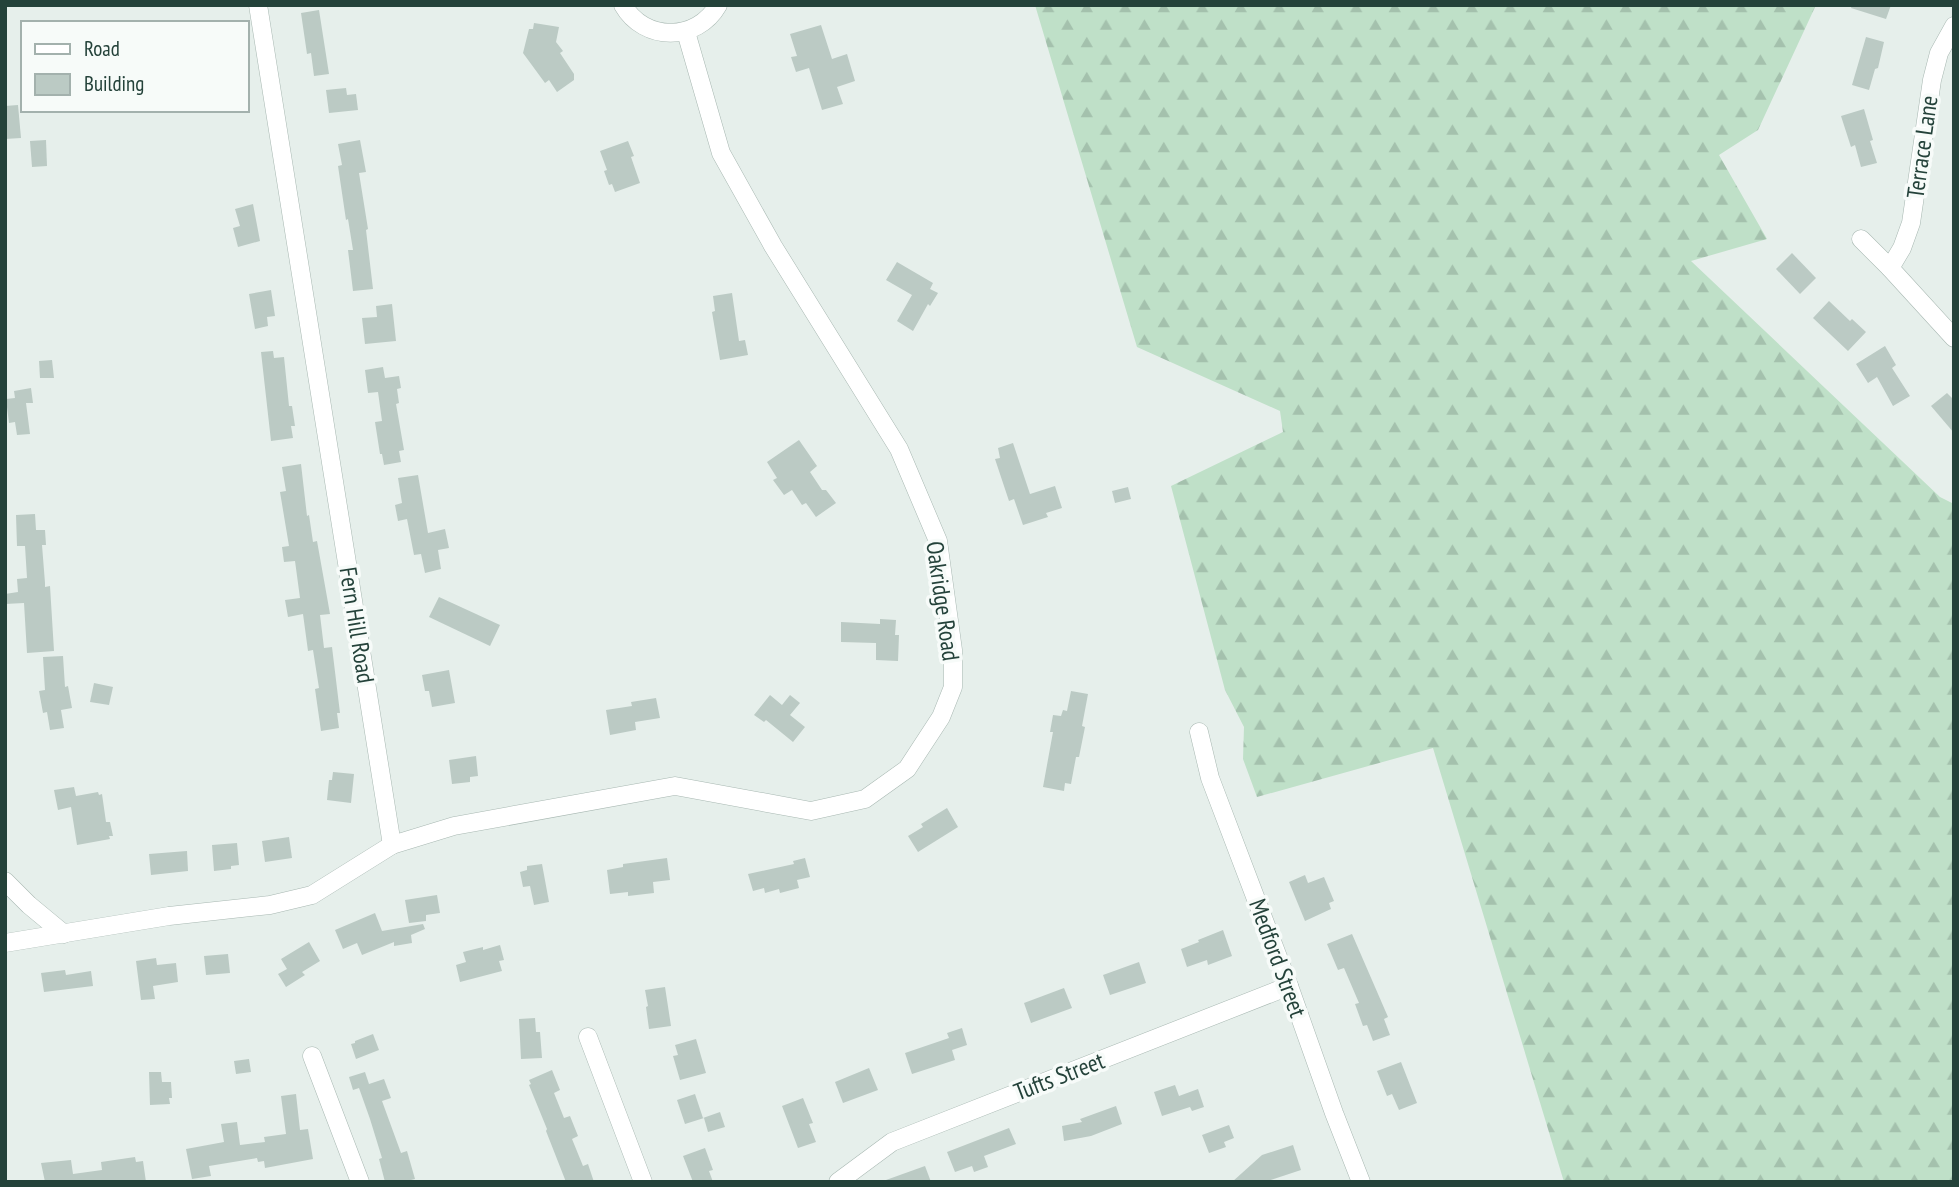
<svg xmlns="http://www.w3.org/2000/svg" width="1959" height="1187" font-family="'PT Sans Narrow',sans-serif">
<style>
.forest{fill:url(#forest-firs)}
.building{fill:#bbcac4}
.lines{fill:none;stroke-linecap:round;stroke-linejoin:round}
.minor-casing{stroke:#a8b8b2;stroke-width:19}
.minor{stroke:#fff;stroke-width:18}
.labels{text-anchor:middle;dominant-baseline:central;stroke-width:7;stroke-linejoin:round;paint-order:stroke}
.street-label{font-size:24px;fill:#24423a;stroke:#f7fbf9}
</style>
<defs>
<pattern id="forest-firs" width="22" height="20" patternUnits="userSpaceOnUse" patternTransform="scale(1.75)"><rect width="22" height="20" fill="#bfe0c8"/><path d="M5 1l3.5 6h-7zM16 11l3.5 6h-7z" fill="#a4c1ad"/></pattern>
</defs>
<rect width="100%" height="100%" fill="#e6efeb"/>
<!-- forest -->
<polygon class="forest" points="1035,5 1816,5 1758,130 1719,155 1767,239 1691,261 1940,497 1954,504 1954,1182 1564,1182 1433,748 1257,797 1243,759 1244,727 1225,690 1171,486 1283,432 1280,411 1137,347"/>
<!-- building -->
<g class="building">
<polygon points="1852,5 1891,5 1886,19 1851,8"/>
<polygon points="319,10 329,74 314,76 311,53 307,54 301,13"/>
<polygon points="534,23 559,27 556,42 563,51 560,53 574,74 574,80 557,92 549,80 545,83 523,53 529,29 533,29"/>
<polygon points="821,25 832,59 847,54 855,81 837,87 843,104 822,110 809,68 796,72 791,57 797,56 790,34"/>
<polygon points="1866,37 1884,42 1878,68 1875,69 1869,90 1852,85"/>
<polygon points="346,88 347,95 356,94 358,110 329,113 326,90"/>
<polygon points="18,105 21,138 5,139 5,106"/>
<polygon points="1864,109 1873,140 1870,141 1877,163 1861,167 1855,145 1851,147 1841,116"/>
<polygon points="46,140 47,166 32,167 30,141"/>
<polygon points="360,140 366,172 359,173 368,229 366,230 373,289 353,291 348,250 353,250 348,219 346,220 338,166 342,165 338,144"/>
<polygon points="628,141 634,156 631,157 640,183 615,192 612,184 609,185 604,171 607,170 600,151"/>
<polygon points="253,204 260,241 238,247 233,228 240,226 235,209"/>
<polygon points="1792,253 1816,278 1800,294 1776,269"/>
<polygon points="897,262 933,283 930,289 938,293 930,306 928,304 913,331 897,321 912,295 886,280"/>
<polygon points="271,290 275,316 267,317 268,326 255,329 249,294"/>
<polygon points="732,293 739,341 745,340 748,355 720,360 712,312 715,311 713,296"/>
<polygon points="1829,301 1850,321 1852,319 1866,332 1848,351 1813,318"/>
<polygon points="392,304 396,341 365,344 362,318 377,317 376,306"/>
<polygon points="1885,346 1896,365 1892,368 1910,396 1893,406 1877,377 1868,383 1856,364"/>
<polygon points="273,351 274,358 284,357 289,406 292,406 295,426 291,426 293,438 271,441 261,352"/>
<polygon points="52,360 54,378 40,378 39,361"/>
<polygon points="383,367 385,378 399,376 401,388 397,389 399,403 396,404 404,450 399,451 401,462 384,465 382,454 380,454 375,422 382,421 378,392 368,393 365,370"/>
<polygon points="31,388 33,403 26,403 30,434 17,435 15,422 9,423 6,399 15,398 14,391"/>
<polygon points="1947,393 1954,400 1954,433 1931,406"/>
<polygon points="799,440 817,466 810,472 822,490 826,490 836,503 816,517 806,503 802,505 792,490 784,495 773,480 777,478 767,462"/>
<polygon points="1013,443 1030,494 1055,486 1062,508 1046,513 1048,517 1023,525 1014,499 1009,501 995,459 1000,458 998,448"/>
<polygon points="301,464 307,516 309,515 313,542 317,541 327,597 330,614 320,615 324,648 332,647 340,713 337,713 339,728 321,731 315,689 319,688 313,650 308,651 303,614 288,617 285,600 300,598 295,561 284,562 282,547 289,546 280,492 286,491 282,467"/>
<polygon points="418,475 428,533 445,529 449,548 438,550 441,569 425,573 421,554 414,555 407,519 398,521 395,505 402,503 398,478"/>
<polygon points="1128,487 1131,499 1115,503 1112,491"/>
<polygon points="35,514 36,530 45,530 46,545 42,545 45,583 45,587 50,586 54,651 27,653 24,603 5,604 5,594 18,592 17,579 27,578 25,546 17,546 16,515"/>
<polygon points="439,597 500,625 490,646 429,617"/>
<polygon points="880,619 896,620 895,635 899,635 898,661 876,660 876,643 841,642 841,622 880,624"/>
<polygon points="63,656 65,687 68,686 72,708 61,710 64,728 50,730 47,712 43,713 39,691 45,690 43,657"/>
<polygon points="449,670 455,703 432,707 429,691 425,691 422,675"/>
<polygon points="94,683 113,687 109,705 90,702"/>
<polygon points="1071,691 1088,694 1082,726 1085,727 1079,757 1076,757 1071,784 1065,783 1064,791 1043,787 1053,732 1050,732 1053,715 1061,716 1063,710 1067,711"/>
<polygon points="770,695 782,705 790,695 800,703 790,715 805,727 793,742 766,720 764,722 754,715"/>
<polygon points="656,698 660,718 635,722 636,730 610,735 606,710 632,706 631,702"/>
<polygon points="476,756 478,776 470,777 470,782 452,784 449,760"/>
<polygon points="333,772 354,774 351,803 327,800 329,780 332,780"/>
<polygon points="74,787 76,796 98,792 99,795 102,794 106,822 110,822 113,836 109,836 110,839 77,845 71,807 58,810 54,790"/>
<polygon points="947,808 958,827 918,852 908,836 923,827 921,824"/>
<polygon points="289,837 292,858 265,862 262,841"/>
<polygon points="237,843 239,865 231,866 231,869 214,871 212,845"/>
<polygon points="187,851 188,871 151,875 149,854"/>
<polygon points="667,858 670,880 653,882 654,893 628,896 628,892 610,894 607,870 623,867 623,864"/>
<polygon points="805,858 810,877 797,880 799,888 780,893 779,889 765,893 764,888 753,891 748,874 794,864 793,861"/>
<polygon points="542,864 549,902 534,905 530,886 523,887 520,872 527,870 527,866"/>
<polygon points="1305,875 1308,883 1324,877 1334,901 1329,903 1331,909 1305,921 1289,882"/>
<polygon points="437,895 440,913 426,915 426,921 409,923 405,900"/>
<polygon points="375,913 382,931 423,924 425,929 411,935 412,943 394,946 394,942 362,955 357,943 343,949 335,930"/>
<polygon points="1223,930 1232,956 1208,965 1207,960 1187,967 1181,949 1199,942 1198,940"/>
<polygon points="1352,934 1388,1017 1384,1019 1390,1035 1373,1041 1367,1025 1363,1026 1355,1004 1359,1003 1344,968 1338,970 1327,944"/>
<polygon points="309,942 320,961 302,972 305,975 286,987 278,974 287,969 281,959"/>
<polygon points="500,945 504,960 499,961 502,971 460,982 456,965 466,962 463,952 483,947 483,950"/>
<polygon points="228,954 230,973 206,975 204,956"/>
<polygon points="156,958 157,965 176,963 178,982 153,986 155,999 141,1000 136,961"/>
<polygon points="1139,962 1146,983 1110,995 1103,975"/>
<polygon points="65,970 66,975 91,971 93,986 44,992 41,973"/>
<polygon points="665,987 671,1026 649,1029 646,1007 648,1006 645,990"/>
<polygon points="1064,988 1072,1008 1031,1023 1024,1003"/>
<polygon points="535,1018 536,1032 540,1032 542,1058 521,1059 519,1019"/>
<polygon points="962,1028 967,1045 952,1050 955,1060 912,1074 905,1053 949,1038 947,1033"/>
<polygon points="373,1034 379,1050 356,1059 351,1044 355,1043 355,1041"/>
<polygon points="696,1039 706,1073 680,1080 673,1056 678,1055 675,1045"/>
<polygon points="249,1059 251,1072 236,1074 234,1061"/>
<polygon points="1401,1062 1417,1103 1399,1110 1392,1094 1387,1096 1377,1071"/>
<polygon points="869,1068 878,1090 843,1103 835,1082"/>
<polygon points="552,1070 560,1090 554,1093 564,1118 570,1116 578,1136 572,1139 583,1166 588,1164 594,1182 566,1182 546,1131 547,1129 529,1085 531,1084 529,1080"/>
<polygon points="149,1072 161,1072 162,1082 171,1082 172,1098 169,1098 170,1104 150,1105"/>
<polygon points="365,1072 369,1084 384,1079 391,1098 382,1101 401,1153 407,1151 415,1179 403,1182 385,1182 379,1159 382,1158 370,1119 359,1088 353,1090 349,1077"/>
<polygon points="1175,1085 1179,1096 1198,1089 1204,1107 1192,1111 1190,1107 1162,1116 1154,1092"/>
<polygon points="296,1094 300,1130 308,1129 313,1159 265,1168 264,1161 258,1162 257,1158 209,1166 211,1176 192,1179 186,1149 224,1142 221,1124 237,1122 240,1145 265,1142 264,1137 286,1134 281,1096"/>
<polygon points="695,1094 703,1118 720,1112 725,1127 708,1132 704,1118 685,1124 677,1100"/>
<polygon points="803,1098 813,1123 809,1124 816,1142 798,1148 782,1106"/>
<polygon points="1116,1106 1122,1124 1091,1136 1064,1141 1062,1126 1082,1122 1080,1119"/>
<polygon points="1229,1125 1234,1138 1224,1142 1226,1147 1209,1153 1202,1135"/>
<polygon points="1009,1128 1016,1144 984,1156 988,1167 974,1172 972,1166 955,1172 947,1152"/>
<polygon points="1293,1145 1301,1170 1265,1182 1232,1182 1262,1155"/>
<polygon points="705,1148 713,1170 709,1171 713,1182 693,1182 683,1156"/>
<polygon points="135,1157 136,1162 143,1161 146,1182 45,1182 41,1163 71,1160 73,1174 102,1170 101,1162"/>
<polygon points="925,1166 931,1182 887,1182 886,1180"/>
</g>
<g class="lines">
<!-- minor casing -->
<g class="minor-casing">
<g id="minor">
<polyline points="258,5 392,845"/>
<path d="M623 5C644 42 697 42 718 5"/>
<polyline points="1861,239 1890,268 1954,338"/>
<polyline points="1890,268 1902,248 1911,223 1932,80 1939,53 1954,26"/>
<polyline points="1199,732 1210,778 1289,986 1334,1113 1361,1182"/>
<polyline points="5,881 29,905 64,934"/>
<polyline points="5,943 169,916 270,905 312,895 392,845 454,826 675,786 811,811 865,799 907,769 941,717 953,687 953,650 938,541 899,449 773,246 721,153 686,32"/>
<polyline points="588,1037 643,1182"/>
<polyline points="312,1056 360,1182"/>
<polyline points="838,1182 892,1142 1289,986"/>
</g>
</g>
<!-- minor -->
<use href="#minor" class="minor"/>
</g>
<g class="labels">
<!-- street labels -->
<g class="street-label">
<text transform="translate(1922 147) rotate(-82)">Terrace Lane</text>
<text transform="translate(943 601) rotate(82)">Oakridge Road</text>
<text transform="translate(357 625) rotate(81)">Fern Hill Road</text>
<text transform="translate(1278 958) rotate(70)">Medford Street</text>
<text transform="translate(1059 1076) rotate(-21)">Tufts Street</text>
</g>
</g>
<!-- border -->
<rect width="1959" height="1187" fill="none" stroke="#24423a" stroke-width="14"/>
<!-- legend -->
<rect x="21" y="21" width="228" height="91" fill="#f7fbf9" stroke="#a3b1ad" stroke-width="2"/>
<rect x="35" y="44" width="35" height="10" fill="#ffffff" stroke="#a3b1ad" stroke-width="2"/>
<text x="84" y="56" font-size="21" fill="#24423a">Road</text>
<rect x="35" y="74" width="35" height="21" fill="#bbcac4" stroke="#a3b1ad" stroke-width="2"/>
<text x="84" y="91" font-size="21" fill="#24423a">Building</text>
</svg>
